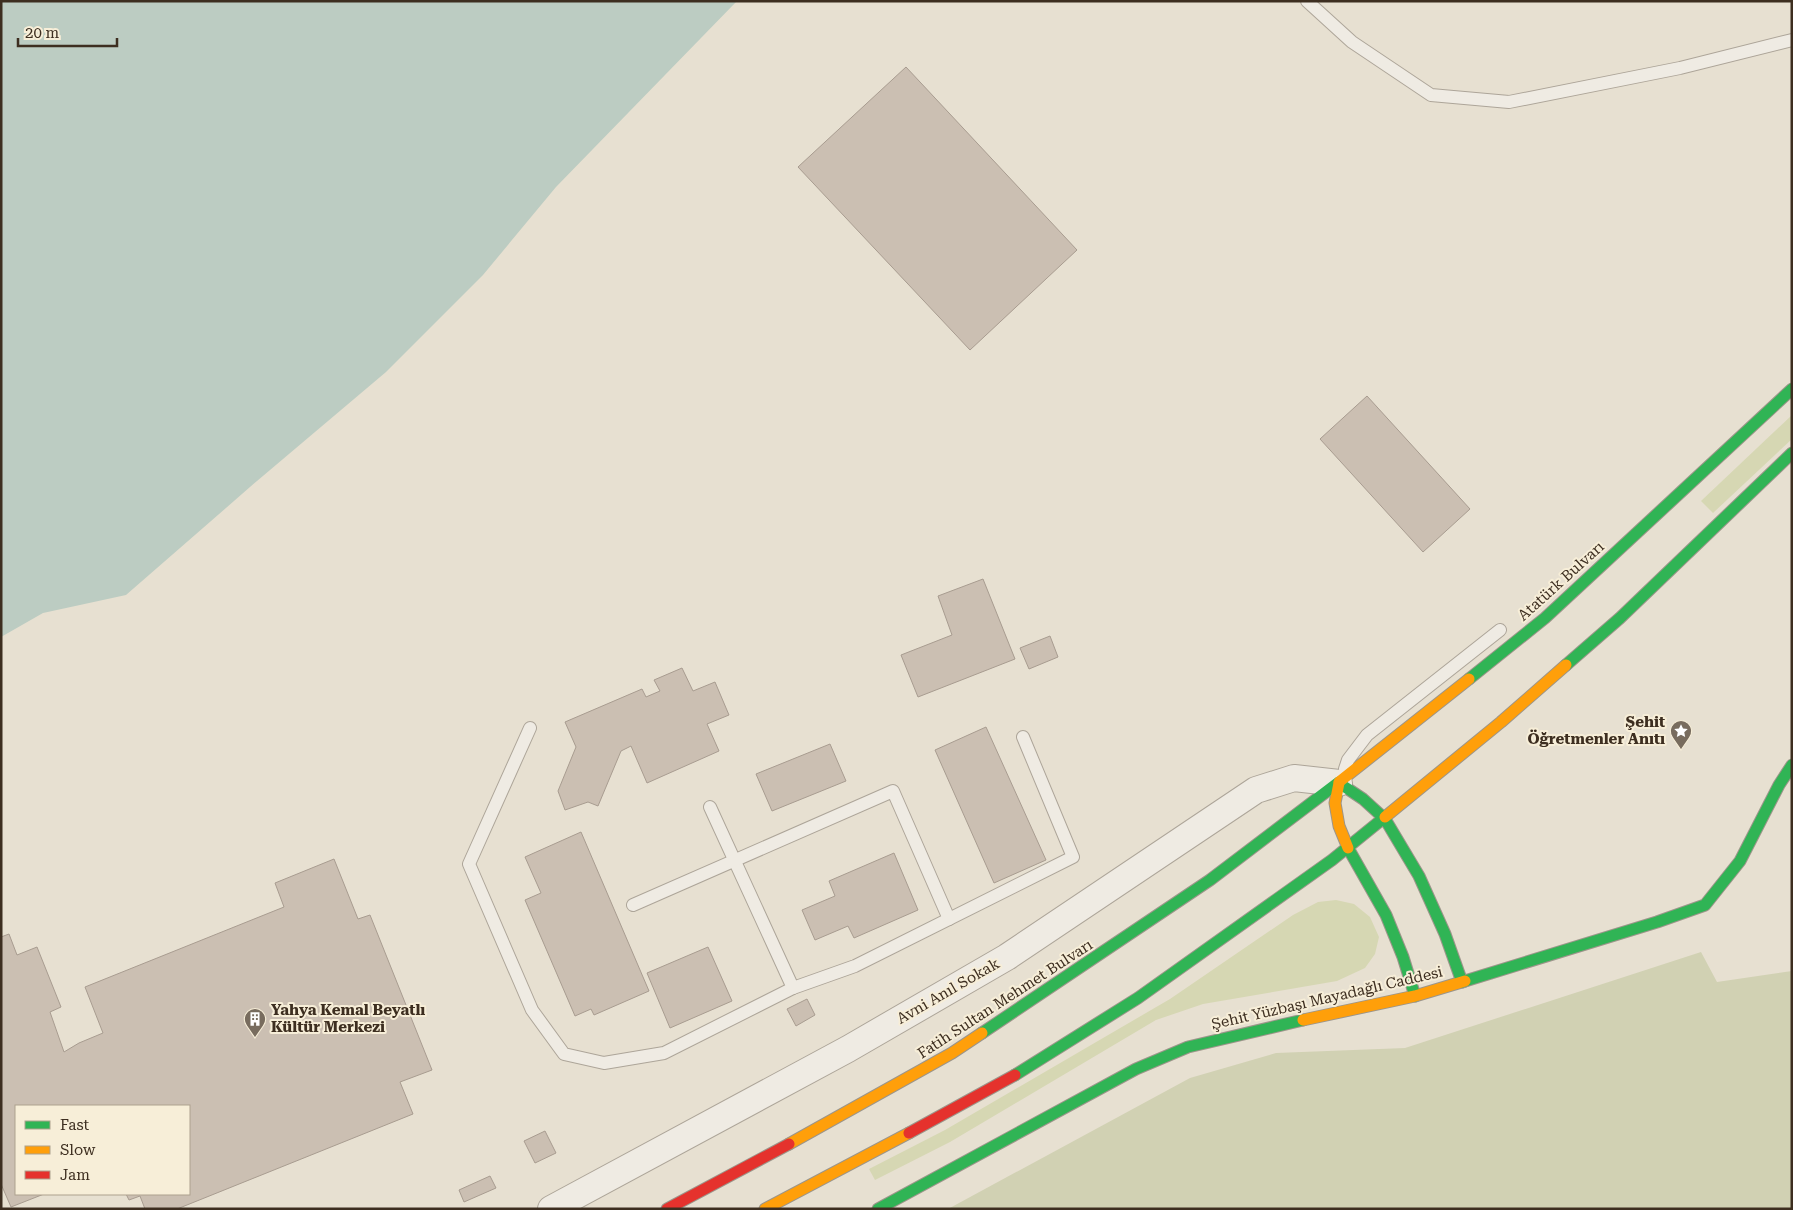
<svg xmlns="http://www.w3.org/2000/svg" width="1793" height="1210" font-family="'Roboto Serif',serif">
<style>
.green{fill:#d6d7b3}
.cemetery{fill:#d1d1b3}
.water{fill:#bcccc2}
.building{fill:#cbbfb2;stroke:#a89c90}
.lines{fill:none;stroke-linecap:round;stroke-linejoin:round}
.lane-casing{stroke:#ada599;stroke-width:14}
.street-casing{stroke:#ada599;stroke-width:28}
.fast-casing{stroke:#9c958a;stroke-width:13}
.slow-casing{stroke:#9c958a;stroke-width:13}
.jam-casing{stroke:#9c958a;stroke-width:13}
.lane{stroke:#efebe3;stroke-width:12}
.street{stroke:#efebe3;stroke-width:26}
.fast{stroke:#30b455;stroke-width:11}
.slow{stroke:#ff9f0a;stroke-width:11}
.jam{stroke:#e5322d;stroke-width:11}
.labels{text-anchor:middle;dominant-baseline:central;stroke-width:4;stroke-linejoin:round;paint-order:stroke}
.street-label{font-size:15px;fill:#3d2e20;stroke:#f7eed8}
.poi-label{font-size:15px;font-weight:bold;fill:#3d2e20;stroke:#f7eed8;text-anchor:end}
</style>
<rect width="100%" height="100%" fill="#e7e0d1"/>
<!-- green -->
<g class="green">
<polygon points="1792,415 1792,439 1713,513 1701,501"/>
<polygon points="1336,900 1354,904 1370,917 1379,937 1375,954 1365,968 1337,981 1203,1004 1156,1020 950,1142 875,1180 869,1169 945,1130 1170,999 1293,915 1318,902"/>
</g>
<!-- cemetery -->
<polygon class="cemetery" points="1701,952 1717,982 1792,971 1792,1209 948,1209 1190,1078 1276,1053 1405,1048"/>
<!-- water -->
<polygon class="water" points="1,1 737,1 556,187 483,275 386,372 257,481 126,595 43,613 1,637"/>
<!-- building -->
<g class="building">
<polygon points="906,67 1077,250 970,350 798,167"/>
<polygon points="1367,396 1470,509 1423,552 1320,439"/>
<polygon points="983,579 1015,659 918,697 901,655 952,635 938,596"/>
<polygon points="1050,636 1058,657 1029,669 1020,648"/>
<polygon points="682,668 693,691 715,682 729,715 707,724 719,751 647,783 631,746 621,751 598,806 588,802 565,810 558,791 576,747 565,722 642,689 646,697 660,691 654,680"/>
<polygon points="986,727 1046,860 994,883 935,750"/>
<polygon points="830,744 846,781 772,811 756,774"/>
<polygon points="581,832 649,991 594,1015 591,1009 575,1016 525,900 541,893 525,857"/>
<polygon points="894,853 918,910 854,938 848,926 815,940 802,910 835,896 829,881"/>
<polygon points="334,859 358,919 370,915 432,1070 400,1082 413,1114 177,1209 145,1209 140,1196 129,1200 126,1194 189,1194 189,1106 16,1106 16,1194 44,1194 11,1207 1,1184 1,937 9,934 17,955 37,947 61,1007 50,1012 64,1052 79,1043 103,1033 85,987 284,907 275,883"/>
<polygon points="708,947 732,1001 670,1028 647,973"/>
<polygon points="807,999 815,1015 796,1026 787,1009"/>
<polygon points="545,1131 556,1153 535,1163 524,1141"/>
<polygon points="490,1176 496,1188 464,1202 459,1190"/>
</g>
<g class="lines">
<!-- lane casing -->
<g class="lane-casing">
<g id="lane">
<polyline points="1307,1 1352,42 1431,95 1509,102 1680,68 1792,40"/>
<polyline points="530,728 469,864 532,1010 564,1054 604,1063 664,1053 793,988 855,966 1073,857 1023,737"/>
<polyline points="1345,769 1348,760 1367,735 1500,630"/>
<polyline points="710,807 793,988"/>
<polyline points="633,905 893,791 949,919"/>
</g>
</g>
<!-- street casing -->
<g class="street-casing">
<polyline id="street" points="551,1209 848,1049 1007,957 1256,790 1294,778 1339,783"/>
</g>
<!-- fast casing -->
<g class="fast-casing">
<g id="fast">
<polyline points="1566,665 1620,618 1792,453"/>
<polyline points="1469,679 1545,618 1792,389"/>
<polyline points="1339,783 1363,799 1385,819"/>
<polyline points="1385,819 1419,876 1445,934 1462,982"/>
<polyline points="1348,848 1386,915 1403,957 1415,996"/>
<polyline points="1465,981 1657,922 1705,905 1740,861 1779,785 1792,765"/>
<polyline points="982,1033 1210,880 1339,782"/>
<polyline points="1015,1075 1138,998 1332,860 1385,817"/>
<polyline points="878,1209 1136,1069 1188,1047 1303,1020"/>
</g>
</g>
<!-- slow casing -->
<g class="slow-casing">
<g id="slow">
<polyline points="1339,782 1469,679"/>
<polyline points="1339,783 1335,803 1339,826 1348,848"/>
<polyline points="1385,817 1501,722 1566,665"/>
<polyline points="1303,1020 1415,996 1465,981"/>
<polyline points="789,1144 952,1053 982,1033"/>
<polyline points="765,1209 909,1133"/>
</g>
</g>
<!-- jam casing -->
<g class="jam-casing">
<g id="jam">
<polyline points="909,1133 1015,1075"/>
<polyline points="667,1209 789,1144"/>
</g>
</g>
<!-- lane -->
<use href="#lane" class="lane"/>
<!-- street -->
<use href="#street" class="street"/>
<!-- fast -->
<use href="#fast" class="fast"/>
<!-- slow -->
<use href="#slow" class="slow"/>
<!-- jam -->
<use href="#jam" class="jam"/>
</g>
<!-- icons -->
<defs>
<g id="sight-pin" transform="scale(1.125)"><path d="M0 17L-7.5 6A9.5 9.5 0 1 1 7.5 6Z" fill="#786c5e" stroke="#f7eed8"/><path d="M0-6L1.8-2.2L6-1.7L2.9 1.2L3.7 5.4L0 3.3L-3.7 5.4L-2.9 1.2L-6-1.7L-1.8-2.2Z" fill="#fff"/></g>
<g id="building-pin" transform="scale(1.125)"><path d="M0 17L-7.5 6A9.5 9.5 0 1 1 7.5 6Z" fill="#786c5e" stroke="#f7eed8"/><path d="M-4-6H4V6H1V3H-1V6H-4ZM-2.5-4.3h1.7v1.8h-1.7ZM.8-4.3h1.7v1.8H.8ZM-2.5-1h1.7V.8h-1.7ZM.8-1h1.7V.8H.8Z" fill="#fff"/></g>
</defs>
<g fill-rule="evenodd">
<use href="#sight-pin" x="1681" y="731"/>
<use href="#building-pin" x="255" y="1019"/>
</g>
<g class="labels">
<!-- street labels -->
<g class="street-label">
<text transform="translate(1561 581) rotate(-42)">Atatürk Bulvarı</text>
<text transform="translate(948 991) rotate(-30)">Avni Anıl Sokak</text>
<text transform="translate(1327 998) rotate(-13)">Şehit Yüzbaşı Mayadağlı Caddesi</text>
<text transform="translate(1005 999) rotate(-33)">Fatih Sultan Mehmet Bulvarı</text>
</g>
<!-- poi labels -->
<g class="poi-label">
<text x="1665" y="722">Şehit<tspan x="1665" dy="17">Öğretmenler Anıtı</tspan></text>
<text x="271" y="1010" text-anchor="start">Yahya Kemal Beyatlı<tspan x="271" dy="17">Kültür Merkezi</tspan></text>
</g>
</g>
<!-- border -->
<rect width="1793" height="1210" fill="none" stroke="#3d2e20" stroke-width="5"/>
<!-- legend -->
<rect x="15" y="1105" width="175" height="90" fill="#f7eed8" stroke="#ada18e"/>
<rect x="25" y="1121" width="25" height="8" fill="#30b455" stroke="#ada18e"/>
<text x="60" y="1130" font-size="15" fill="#3d2e20">Fast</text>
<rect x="25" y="1146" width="25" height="8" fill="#ff9f0a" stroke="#ada18e"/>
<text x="60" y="1155" font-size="15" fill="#3d2e20">Slow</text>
<rect x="25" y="1171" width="25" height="8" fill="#e5322d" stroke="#ada18e"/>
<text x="60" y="1180" font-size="15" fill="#3d2e20">Jam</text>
<!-- scale -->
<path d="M18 38v8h99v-8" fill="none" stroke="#3d2e20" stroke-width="2.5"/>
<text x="25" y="38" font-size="15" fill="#3d2e20" stroke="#f7eed8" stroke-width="4" paint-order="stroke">20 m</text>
</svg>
